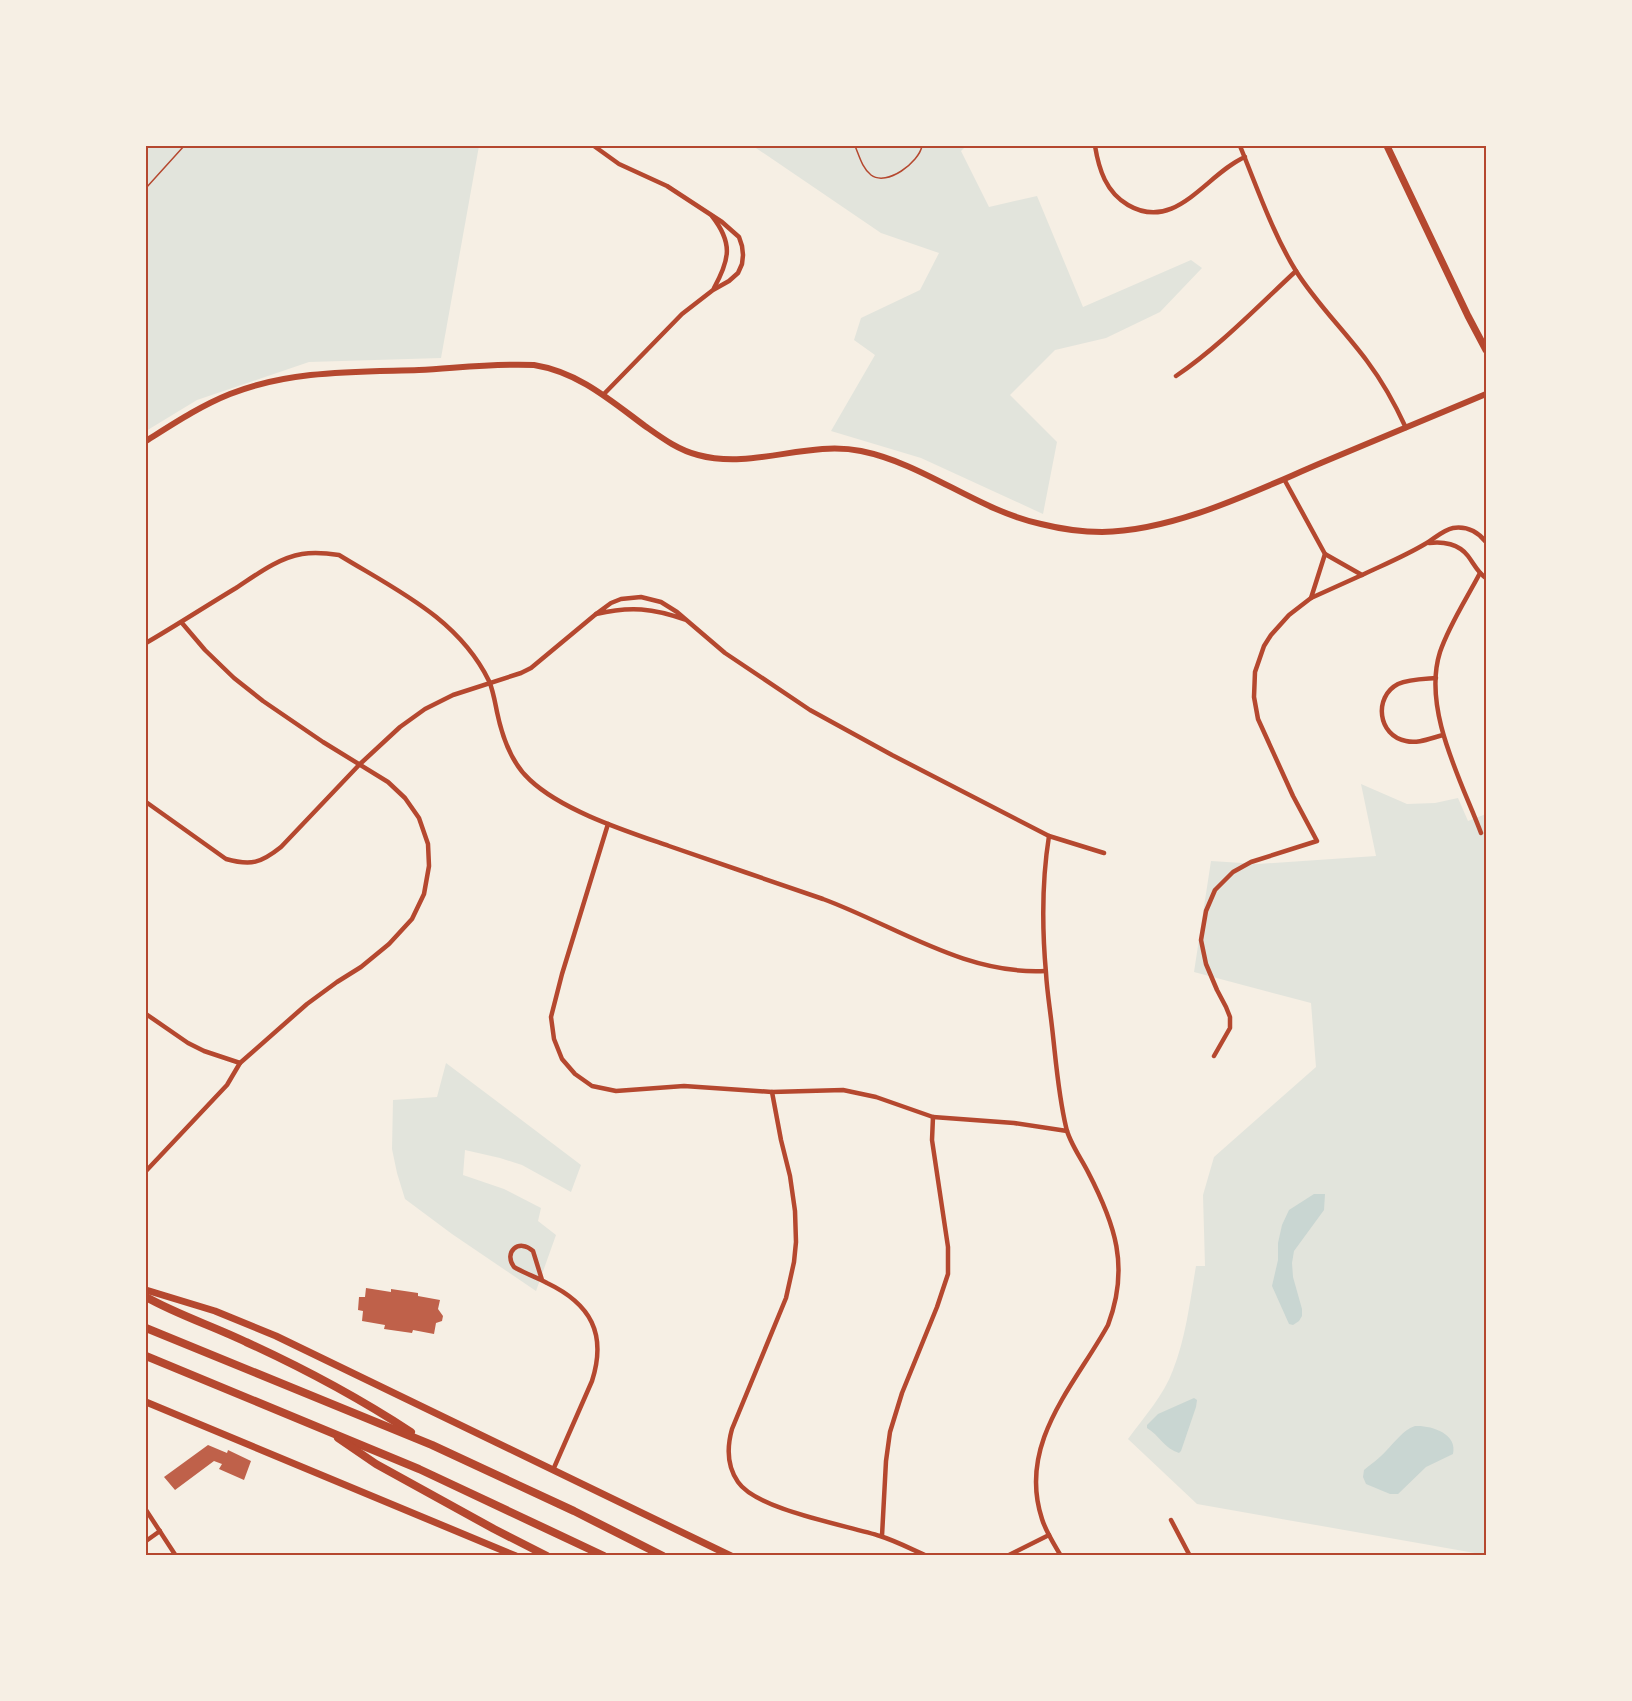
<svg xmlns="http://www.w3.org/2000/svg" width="1632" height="1701" font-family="Arial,sans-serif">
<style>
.green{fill:#e2e4dc}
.water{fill:#c9d6d2}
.building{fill:#bf614a}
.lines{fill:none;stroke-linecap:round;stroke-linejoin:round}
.path{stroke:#b5482f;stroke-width:1.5}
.minor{stroke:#b5482f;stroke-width:4.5}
.tertiary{stroke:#b5482f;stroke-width:6}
.secondary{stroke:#b5482f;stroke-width:7}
.motorway{stroke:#b5482f;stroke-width:8}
.neatline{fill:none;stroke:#b5482f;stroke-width:2}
</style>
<rect width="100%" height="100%" fill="#f6efe4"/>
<!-- green -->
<g class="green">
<polygon points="146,146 479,146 441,358 309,362 197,400 146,431"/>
<polygon points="753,146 966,146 961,151 989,207 1037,196 1083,307 1191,260 1202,268 1160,312 1106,338 1055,350 1010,395 1057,442 1043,514 921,458 831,431 875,355 854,340 861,318 920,290 939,253 881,233"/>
<path d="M1361 784 1407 804 1435 803 1458 798 1468 821 1486 814V1555L1197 1504 1128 1439C1144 1417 1164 1395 1173 1370 1186 1337 1190 1301 1196 1266H1205L1203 1195 1214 1157 1316 1067 1311 1003 1194 972 1211 861 1258 864 1376 856Z"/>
<polygon points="446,1063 581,1165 571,1192 522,1165 500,1158 465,1150 463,1175 504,1189 541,1208 538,1221 556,1235 536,1291 452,1234 405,1199 397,1173 392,1149 393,1100 437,1097"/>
</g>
<!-- water -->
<g class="water">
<polygon points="1314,1194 1325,1194 1324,1210 1294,1251 1292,1263 1293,1277 1302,1309 1302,1316 1299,1321 1293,1325 1289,1324 1272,1286 1278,1260 1278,1243 1282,1225 1289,1210"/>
<path d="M1194 1398 1197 1400 1196 1407 1181 1451 1179 1453C1165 1449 1159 1435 1147 1428V1425L1158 1414Z"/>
<path d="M1415 1426C1430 1425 1458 1433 1453 1454L1426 1467 1398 1494H1390L1366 1484 1363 1477 1364 1470C1371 1464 1380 1458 1386 1451 1395 1442 1403 1430 1415 1426Z"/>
</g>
<!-- building -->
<g class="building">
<polygon points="366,1288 391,1292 391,1289 418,1293 418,1296 440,1300 438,1309 443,1316 442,1321 436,1323 434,1334 413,1330 412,1333 384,1329 385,1325 362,1321 363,1311 358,1310 359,1297 365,1297"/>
<polygon points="208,1445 227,1453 228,1450 251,1461 244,1480 219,1469 222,1464 214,1461 175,1490 164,1477"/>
</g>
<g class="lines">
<!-- path -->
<g class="path">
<path d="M855 146C859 155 862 168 871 175 887 187 919 162 922 146"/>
<polyline points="146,188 184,146"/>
</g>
<!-- minor -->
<g class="minor">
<polyline points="594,146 619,164 667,186 722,222 739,237 742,246 743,255 742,264 738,273 729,281 713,290 682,314 603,395"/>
<path d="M1095 146C1099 170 1106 192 1128 205 1176 233 1206 174 1245 157"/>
<path d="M1240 146C1257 187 1272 232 1296 271 1316 303 1344 330 1367 361 1382 381 1395 404 1406 428"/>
<path d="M712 216C733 243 730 259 714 288"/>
<path d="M1176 376C1220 346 1257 307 1296 271"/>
<path d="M1284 479 1325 554 1362 575C1383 565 1405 556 1425 544 1434 539 1443 530 1453 528 1467 526 1478 532 1486 542"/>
<path d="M1429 543C1443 541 1459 544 1468 556 1474 564 1478 573 1486 578"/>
<path d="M1480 573C1467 598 1449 625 1440 652 1422 709 1461 780 1481 833"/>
<polyline points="1311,598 1325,554"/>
<path d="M686 620C653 608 630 606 596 614L611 603 621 599 641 597 661 602 677 612 725 653 810 710 892 755 1049 836 1104 853"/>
<path d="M146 643C177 625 206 606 236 588 256 575 278 558 302 554 314 552 326 553 339 555 396 590 458 618 489 681 493 690 495 702 497 712 502 736 511 763 530 780 563 811 626 831 669 846 720 864 772 881 823 899 896 926 965 975 1045 971"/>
<path d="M1436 678C1424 679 1409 679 1398 684 1373 697 1378 736 1406 741 1418 744 1431 738 1443 735"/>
<path d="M146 802 226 859C251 866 261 863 281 847L359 765 400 727 425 709 453 695 521 673 531 668 596 614"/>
<polyline points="608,824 562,974 551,1017 554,1039 562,1059 575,1074 592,1086 616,1091 684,1086 772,1092 843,1090 876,1097 933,1117 1014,1123 1067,1131"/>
<path d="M1049 836C1042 880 1042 928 1046 973 1047 991 1050 1009 1052 1027 1056 1061 1058 1093 1066 1127 1069 1142 1081 1158 1088 1172 1115 1224 1130 1267 1108 1325 1075 1385 1017 1443 1042 1519 1046 1532 1054 1544 1061 1556"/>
<polyline points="146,1014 188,1043 204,1051 240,1063"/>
<polyline points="1214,1056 1230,1028 1230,1017 1226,1007 1217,990 1206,964 1201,940 1206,911 1215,890 1233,872 1251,862 1317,841 1293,796 1258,719 1254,697 1255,672 1264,646 1271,635 1289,615 1311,598 1362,575"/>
<path d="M772 1092 781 1140 790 1176 795 1211 796 1242 794 1262 786 1298 732 1429C727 1447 726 1465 738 1482 757 1510 846 1525 880 1536 896 1541 911 1549 927 1556"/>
<polyline points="146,1171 227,1085 240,1063 307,1004 337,982 361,967 389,944 412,919 424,894 429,866 428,844 419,818 405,798 388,782 323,742 263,701 234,678 205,650 182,623"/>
<path d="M542 1280 533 1251C519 1238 503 1252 514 1267 524 1273 536 1277 547 1283 591 1304 607 1334 592 1381L553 1470"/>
<polyline points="146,1510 176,1556"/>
<polyline points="1171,1520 1190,1556"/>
<polyline points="882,1536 886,1461 890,1432 902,1393 937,1307 948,1274 948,1247 932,1140 933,1117"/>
<polyline points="146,1541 160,1531"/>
<polyline points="1007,1556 1049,1535"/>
<polyline points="1228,1556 1254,1556"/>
</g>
<!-- tertiary -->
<path class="tertiary" d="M146 441C173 424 200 406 230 394 290 370 356 372 419 370 457 368 496 363 534 365 578 372 610 400 645 426 662 438 678 450 698 455 753 470 807 440 861 451 925 464 977 510 1041 524 1061 529 1082 532 1102 532 1175 531 1255 491 1321 463 1376 440 1431 417 1486 394"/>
<!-- secondary -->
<g class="secondary">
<polyline points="1387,146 1468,316 1486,350"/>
<polyline points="146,1290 215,1311 276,1336 731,1556"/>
<polyline points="146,1402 516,1556"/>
</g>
<!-- motorway -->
<g class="motorway">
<path d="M146 1297C178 1315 213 1326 246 1342 303 1368 359 1398 411 1432"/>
<polyline points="146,1328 432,1445 574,1511 663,1556"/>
<polyline points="146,1356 419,1469 604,1556"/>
<polyline points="338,1438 376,1464 494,1529 547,1556"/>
</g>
</g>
<!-- border -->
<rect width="1632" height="1701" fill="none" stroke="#f6efe4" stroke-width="294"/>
<rect x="147" y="147" width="1338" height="1407" class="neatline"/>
</svg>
